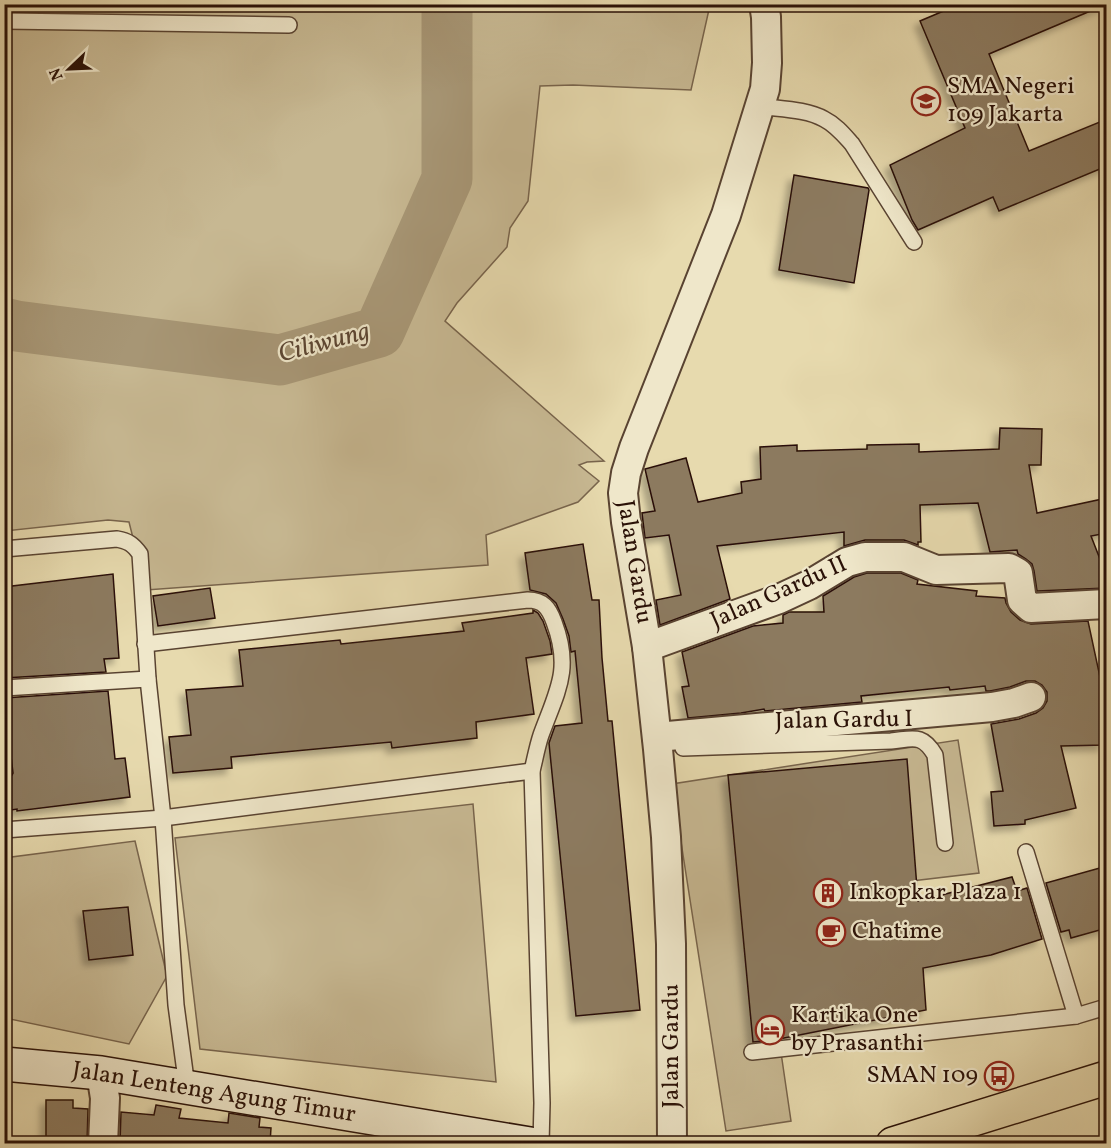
<svg xmlns="http://www.w3.org/2000/svg" width="1111" height="1148" font-family="Vollkorn,serif">
<style>
.green{fill:#c7b892;stroke:#78644c;stroke-width:1.5}
.lines{fill:none;stroke-linecap:round;stroke-linejoin:round}
.river{stroke:#a79675;stroke-width:51}
.building{fill:#8c7a5e;stroke:#2a1107;stroke-width:1.5;filter:url(#shadow)}
.service-casing{stroke:#594331;stroke-width:18}
.minor-casing{stroke:#594331;stroke-width:32}
.secondary-casing{stroke:#2a1107;stroke-width:36}
.primary-casing{stroke:#2a1107;stroke-width:36}
.service{stroke:#efe7ca;stroke-width:15}
.minor{stroke:#efe7ca;stroke-width:28}
.secondary{stroke:#efe7ca;stroke-width:33}
.primary{stroke:#e7daae;stroke-width:33}
.labels{text-anchor:middle;dominant-baseline:central;stroke-width:4.5;stroke-linejoin:round;paint-order:stroke}
.poi-label{font-size:24px;fill:#2a1107;stroke:#efe7ca;text-anchor:start}
.street-label{font-size:24px;fill:#2a1107;stroke:#efe7ca}
.water-label{font-size:26px;font-style:italic;fill:#5c4633;stroke:#efe7ca}
</style>
<defs>
<filter id="shadow"><feDropShadow dx="-5.5" dy="5.5" stdDeviation="3" flood-color="#0004"/></filter>
</defs>
<rect width="100%" height="100%" fill="#e7daae"/>
<filter id="stains"><feTurbulence type="fractalNoise" baseFrequency=".00333" numOctaves="4"/><feColorMatrix values="0 0 0 0 .2 0 0 0 0 .09 0 0 0 0 .02 0 0 0 .5 -.17"/></filter>
<radialGradient id="worn" r=".72"><stop offset=".6" stop-color="#630" stop-opacity="0"/><stop offset="1" stop-color="#630" stop-opacity=".3"/></radialGradient>
<!-- green -->
<g class="green">
<polygon points="5,5 710,5 691,90 573,85 540,86 528,201 510,228 507,247 457,303 445,321 604,461 587,462 579,465 599,481 578,502 486,535 488,565 146,590 129,522 108,520 5,531"/>
<polygon points="958,740 979,873 903,882 778,1032 791,1121 726,1131 672,784"/>
<polygon points="473,804 496,1082 200,1049 175,838"/>
<polygon points="135,841 167,976 129,1044 5,1018 4,858"/>
</g>
<g class="lines">
<!-- river -->
<polyline class="river" points="4,323 16,326 280,360 379,332 447,179 447,4"/>
</g>
<!-- building -->
<g class="building">
<polygon points="960,4 1107,4 989,54 1029,151 1107,119 1107,166 999,211 993,197 918,230 912,220 890,165 965,128 920,21"/>
<polygon points="794,175 868,188 869,190 854,283 779,270"/>
<polygon points="1000,428 1042,429 1041,465 1029,465 1037,513 1107,498 1107,533 1091,536 1107,577 1107,588 1037,591 1034,571 1032,564 1026,559 1018,554 1017,550 990,552 978,503 920,505 921,542 918,542 918,545 904,540 865,540 844,546 844,532 717,546 730,599 660,625 656,600 681,595 669,535 645,538 642,513 655,511 645,469 686,458 698,502 742,493 741,482 761,479 760,447 797,445 797,451 867,449 867,445 919,444 919,452 999,449"/>
<polygon points="583,544 592,600 599,600 602,658 608,721 612,721 640,1010 576,1016 549,743 555,726 582,723 575,651 571,652 569,636 563,619 556,603 546,594 530,590 525,553"/>
<polygon points="867,573 901,573 918,580 917,584 977,591 976,596 1005,598 1006,603 1011,612 1020,620 1031,624 1088,621 1103,691 1104,745 1061,746 1076,808 1025,820 1025,824 994,826 991,792 1003,791 991,724 1019,719 1036,713 1043,708 1047,701 1047,692 1042,685 1035,681 1026,681 1010,687 990,691 986,691 985,686 950,690 949,687 861,696 862,702 765,711 764,709 741,713 688,718 682,687 689,686 682,652 753,626 783,623 783,615 789,612 824,612 823,596 854,577"/>
<polygon points="113,574 119,658 104,659 106,672 4,678 4,587"/>
<polygon points="210,588 215,618 158,626 153,596"/>
<polygon points="533,610 538,613 543,621 550,641 552,654 526,658 534,714 476,722 477,738 392,748 391,742 231,757 232,768 173,773 169,737 191,735 186,690 243,686 239,650 340,640 341,644 464,631 462,623 533,613"/>
<polygon points="108,691 115,759 125,758 130,797 17,811 17,809 4,811 4,776 12,775 13,773 4,698"/>
<polygon points="907,759 918,901 1012,877 1017,891 1027,888 1042,939 991,955 923,968 926,1010 774,1040 753,1042 728,775"/>
<polygon points="1107,866 1107,928 1071,938 1069,930 1061,932 1046,883"/>
<polygon points="128,907 133,955 89,960 83,911"/>
<polygon points="46,1100 73,1100 73,1108 88,1109 87,1143 46,1143"/>
<polygon points="156,1105 181,1109 179,1118 228,1123 229,1113 260,1118 259,1127 271,1128 270,1143 120,1143 121,1112 154,1115"/>
</g>
<g class="lines">
<!-- service casing -->
<g class="service-casing">
<g id="service">
<polyline points="4,21 289,25"/>
<path d="M759 106C779 109 807 109 824 119 836 125 844 135 852 144L914 242"/>
<path d="M4 549 117 539C128 541 133 544 140 554L148 679 163 818 176 1005 187 1087"/>
<path d="M145 644 528 600C543 600 549 608 554 622 572 670 557 691 541 735 537 747 535 759 532 771L542 1103 541 1144"/>
<polyline points="4,688 148,679"/>
<path d="M683 748 891 741C913 739 922 733 935 755L945 843"/>
<polyline points="4,830 163,818 532,771"/>
<polyline points="1026,852 1076,1016"/>
<polyline points="752,1052 1076,1016 1106,1007"/>
</g>
</g>
<!-- minor casing -->
<g class="minor-casing">
<g id="minor">
<polyline points="647,647 779,599 809,585 847,562 865,557 904,557 936,570 1009,568 1018,573 1022,600 1031,608 1106,604"/>
<polyline points="657,737 992,707 1014,703 1031,697"/>
<polyline points="101,1073 105,1098 103,1144"/>
<polyline points="672,1144 671,944 666,837 658,749 647,647 626,522 623,493 626,473 634,448 726,215 765,89 767,63 766,17 764,4"/>
</g>
</g>
<!-- secondary casing -->
<g class="secondary-casing">
<polyline id="secondary" points="4,1064 101,1073 530,1144"/>
</g>
<!-- primary casing -->
<g class="primary-casing">
<polyline id="primary" points="893,1144 1106,1078"/>
</g>
<!-- service -->
<use href="#service" class="service"/>
<!-- minor -->
<use href="#minor" class="minor"/>
<!-- secondary -->
<use href="#secondary" class="secondary"/>
<!-- primary -->
<use href="#primary" class="primary"/>
</g>
<!-- icons -->
<defs>
<g id="school-ring" transform="scale(1.5)"><circle r="9.5" fill="#efe7ca" stroke="#8f2418" stroke-width="1.5"/><path d="M0-5L7-2L0 1L-7-2ZM-4 1L0 2.5L4 1V4Q0 6-4 4Z" fill="#8f2418"/></g>
<g id="building-ring" transform="scale(1.5)"><circle r="9.5" fill="#efe7ca" stroke="#8f2418" stroke-width="1.5"/><path d="M-4-6H4V6H1V3H-1V6H-4ZM-2.5-4.3h1.7v1.8h-1.7ZM.8-4.3h1.7v1.8H.8ZM-2.5-1h1.7V.8h-1.7ZM.8-1h1.7V.8H.8Z" fill="#8f2418"/></g>
<g id="cafe-ring" transform="scale(1.5)"><circle r="9.5" fill="#efe7ca" stroke="#8f2418" stroke-width="1.5"/><path d="M-5.5-4.5H6V0H3Q3 3.5 0 3.5H-2.5Q-5.5 3.5-5.5 0ZM3-3.2v2h1.7v-2ZM-6 4.5H4V6H-6Z" fill="#8f2418"/></g>
<g id="hotel-ring" transform="scale(1.5)"><circle r="9.5" fill="#efe7ca" stroke="#8f2418" stroke-width="1.5"/><path d="M-6-4.5h1.5V1H6V5H4.5V3h-9V5H-6ZM-4 0a1.8 1.8 0 1 1 3.6 0ZM.5 0V-2.5h3Q6-2.5 6 0Z" fill="#8f2418"/></g>
<g id="bus-ring" transform="scale(1.5)"><circle r="9.5" fill="#efe7ca" stroke="#8f2418" stroke-width="1.5"/><path d="M-5-6H5V4H4V6H2V4H-2V6H-4V4H-5ZM-3.5-4V0h7V-4ZM-3.5 1.2v1.5H-2V1.2ZM2 1.2v1.5H3.5V1.2Z" fill="#8f2418"/></g>
</defs>
<g fill-rule="evenodd">
<use href="#school-ring" x="926" y="101"/>
<use href="#building-ring" x="828" y="893"/>
<use href="#cafe-ring" x="831" y="932"/>
<use href="#hotel-ring" x="770" y="1030"/>
<use href="#bus-ring" x="999" y="1076"/>
</g>
<g class="labels">
<!-- poi labels -->
<g class="poi-label">
<text x="947" y="87">SMA Negeri<tspan x="947" dy="28">109 Jakarta</tspan></text>
<text x="849" y="893">Inkopkar Plaza 1</text>
<text x="852" y="932">Chatime</text>
<text x="791" y="1016">Kartika One<tspan x="791" dy="28">by Prasanthi</tspan></text>
<text x="978" y="1076" text-anchor="end">SMAN 109</text>
</g>
<!-- street labels -->
<g class="street-label">
<text transform="translate(634 562) rotate(81)">Jalan Gardu</text>
<text transform="translate(779 593) rotate(-24)">Jalan Gardu II</text>
<text transform="translate(844 721) rotate(-1)">Jalan Gardu I</text>
<text transform="translate(672 1046) rotate(-90)">Jalan Gardu</text>
<text transform="translate(214 1093) rotate(9)">Jalan Lenteng Agung Timur</text>
</g>
<!-- water labels -->
<g class="water-label">
<text transform="translate(324 343) rotate(-15)">Ciliwung</text>
</g>
</g>
<!-- margin -->
<rect width="1111" height="1148" fill="none" stroke="#e7daae" stroke-width="24"/>
<rect x="6" y="6" width="1099" height="1136" fill="none" stroke="#2a1107" stroke-width="3"/>
<rect x="12" y="12" width="1087" height="1124" fill="none" stroke="#2a1107" stroke-width="1.5"/>
<!-- north arrow -->
<g transform="translate(69 69) rotate(247)" stroke="#efe7ca" stroke-width="4.5" paint-order="stroke">
<path d="M0-4.5L10 22L0 15L-10 22Z" fill="#2a1107"/>
<text y="-9" font-size="16" font-weight="bold" text-anchor="middle" fill="#2a1107">N</text>
</g>
<rect width="100%" height="100%" filter="url(#stains)"/>
<rect width="100%" height="100%" fill="url(#worn)"/>
</svg>
